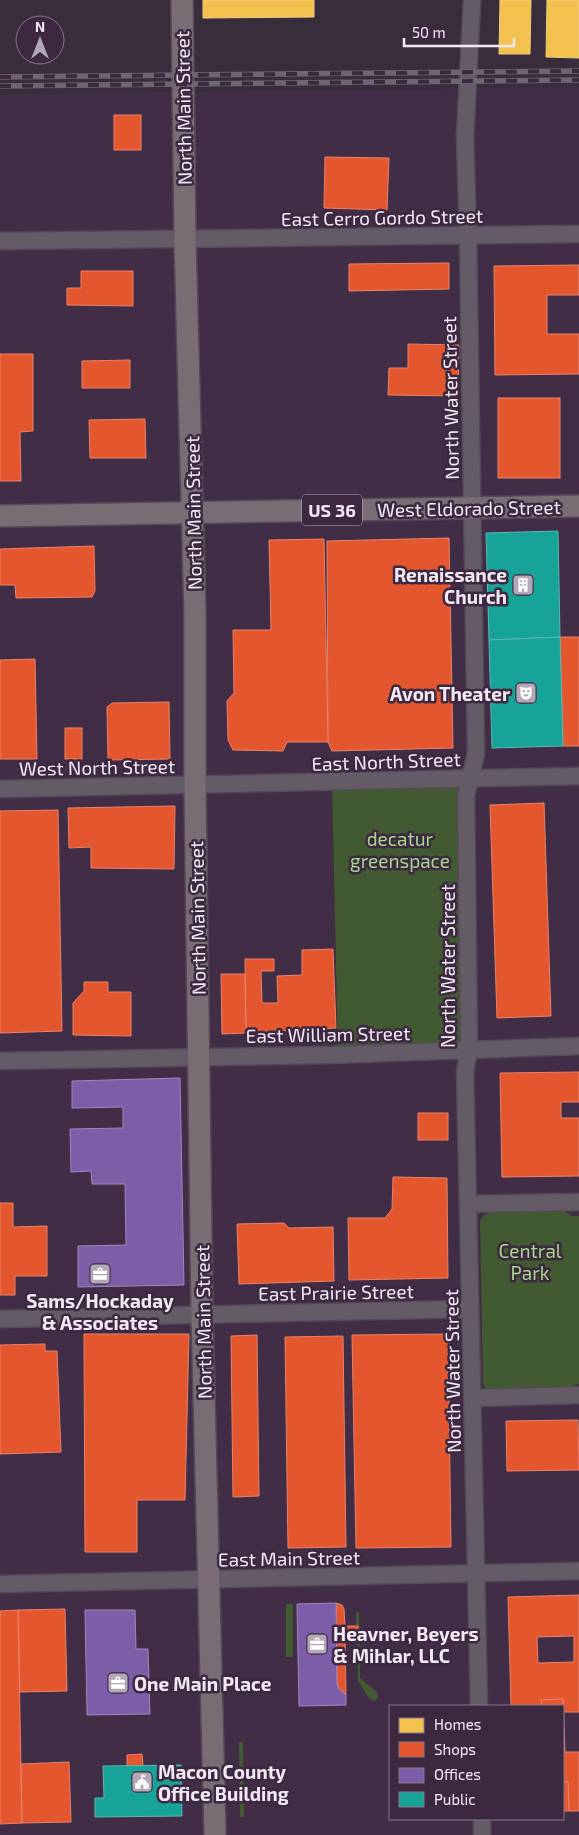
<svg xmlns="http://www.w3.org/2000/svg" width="579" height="1835" font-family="'Exo 2',sans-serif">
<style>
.built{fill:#422d47;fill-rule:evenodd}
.green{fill:#415a32}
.homes{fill:#f2c14e;stroke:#f3cd81}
.shops{fill:#e4572e;stroke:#e9836b;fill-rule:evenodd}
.offices{fill:#7b5ea7;stroke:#a088bf}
.public{fill:#17a398;stroke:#5ab8b5}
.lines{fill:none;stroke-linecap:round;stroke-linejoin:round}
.minor-casing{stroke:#534a55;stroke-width:19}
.major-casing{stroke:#534a55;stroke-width:24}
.minor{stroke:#635c66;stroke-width:16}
.major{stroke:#796c72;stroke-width:21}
.rail-casing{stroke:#6e6570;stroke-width:5.5}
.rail{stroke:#3c2940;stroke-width:4;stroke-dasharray:11;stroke-linecap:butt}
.labels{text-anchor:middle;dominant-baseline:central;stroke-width:5;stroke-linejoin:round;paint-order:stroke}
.shield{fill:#3c2940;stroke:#beafc1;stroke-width:1}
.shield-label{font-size:18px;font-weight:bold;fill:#f5e9f8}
.street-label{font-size:19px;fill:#f5e9f8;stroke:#3c2940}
.poi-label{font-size:19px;font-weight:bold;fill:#f5e9f8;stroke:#3c2940;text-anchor:start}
.park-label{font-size:19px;fill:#a6d78d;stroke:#3c2940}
</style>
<rect width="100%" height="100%" fill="#382e3b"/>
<!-- built -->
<path class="built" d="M579 87V1835H0V94ZM390 1706H563V1819H390Z"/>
<!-- green -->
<g class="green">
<polygon points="470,778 469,1050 338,1054 332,782"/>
<path d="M564 1211 572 1216H579V1384L575 1385 566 1391 487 1390 483 1384 480 1221C483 1215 487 1213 493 1212Z"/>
<rect x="286" y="1604" width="7" height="53"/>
<polygon points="356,1612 359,1612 360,1678 377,1692 378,1698 374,1701 369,1698 358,1681"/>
<polygon points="239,1742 243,1742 244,1817 240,1817"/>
</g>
<!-- homes -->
<g class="homes">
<polygon points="203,0 314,0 314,17 203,18"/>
<polygon points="500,0 531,0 530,54 499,54"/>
<polygon points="547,0 579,0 579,58 546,57"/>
</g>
<!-- shops -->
<g class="shops">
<rect x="114" y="115" width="27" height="35"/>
<polygon points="325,157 389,158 387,210 324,208"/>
<polygon points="449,263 449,289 349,291 349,264"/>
<polygon points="579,265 579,295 547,295 547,334 579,334 579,374 495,375 494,266"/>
<polygon points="81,271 133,271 133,306 67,305 67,288 81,288"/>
<polygon points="408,344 459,345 458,396 388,395 389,368 408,368"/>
<polygon points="0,354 33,354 33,431 20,432 21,481 0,481"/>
<polygon points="130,360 130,388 82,388 82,361"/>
<rect x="498" y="398" width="62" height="80"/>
<polygon points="145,419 146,458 90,458 89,420"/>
<polygon points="449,538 453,748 332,751 328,742 327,541"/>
<polygon points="324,539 328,742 287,742 283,751 233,750 228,740 227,701 234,693 233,630 271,630 269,540"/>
<polygon points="94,546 95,591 92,597 16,598 15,585 0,585 0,549"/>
<polygon points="560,637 579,637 579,746 563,746"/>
<polygon points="35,659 37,759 0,759 0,660"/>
<polygon points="169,702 170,759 108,760 107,707 112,703"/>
<rect x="65" y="728" width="17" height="31"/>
<polygon points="544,803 551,1016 497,1018 490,805"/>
<polygon points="175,806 174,869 91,868 91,847 69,848 68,808"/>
<polygon points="58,810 62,1031 0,1033 0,811"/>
<polygon points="333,949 336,1028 246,1033 245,959 274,959 274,971 261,971 262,1003 278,1003 277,976 302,975 302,950"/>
<polygon points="221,974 245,974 246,1033 222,1034"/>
<polygon points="84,982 108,982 108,992 131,992 131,1036 73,1035 73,1003 84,991"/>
<polygon points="579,1072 579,1102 561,1102 561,1118 579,1118 579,1176 502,1177 500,1073"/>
<rect x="418" y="1113" width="30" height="27"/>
<polygon points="393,1177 447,1178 448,1278 349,1280 348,1218 385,1218 392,1209"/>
<polygon points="0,1203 13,1203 13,1227 47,1226 47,1276 15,1276 15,1295 0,1295"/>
<polygon points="284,1223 289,1228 333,1227 334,1281 239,1284 237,1224"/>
<polygon points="84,1334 189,1334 185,1500 137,1500 137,1552 85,1552"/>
<polygon points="448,1334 451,1547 356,1548 352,1335"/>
<polygon points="257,1335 259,1496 233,1497 231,1336"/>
<polygon points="343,1336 346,1547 288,1548 285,1337"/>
<polygon points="45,1344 45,1351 57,1351 61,1452 0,1454 0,1345"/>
<polygon points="578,1420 579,1470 507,1471 506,1421"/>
<path d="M579 1595V1712H563V1699L541 1700 542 1706H511L508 1597ZM574 1636V1662L538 1663 537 1637Z"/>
<polygon points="336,1603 342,1605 344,1609 345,1626 358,1626 358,1637 345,1637 346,1695 339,1689 337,1684"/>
<polygon points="65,1609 67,1691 20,1692 18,1610"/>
<polygon points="18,1610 22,1823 0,1824 0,1611"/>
<polygon points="563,1699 565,1752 563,1753 563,1706 542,1706 541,1700"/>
<polygon points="565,1752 579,1752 579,1811 569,1811 568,1782 563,1782 563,1753"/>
<polygon points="142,1754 143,1766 127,1766 127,1755"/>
<polygon points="69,1762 71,1822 22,1823 21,1764"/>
<polygon points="563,1782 568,1782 569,1811 563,1811"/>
</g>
<!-- offices -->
<g class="offices">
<polygon points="180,1078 184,1285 78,1287 78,1246 126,1245 125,1184 92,1184 91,1171 71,1172 70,1129 123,1128 123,1107 72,1108 72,1081"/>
<polygon points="336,1603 337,1684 339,1689 346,1695 346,1705 299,1706 297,1604"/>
<polygon points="85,1610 135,1610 136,1649 148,1649 150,1714 87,1715"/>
</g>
<!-- public -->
<g class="public">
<polygon points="558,531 560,637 489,640 486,533"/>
<polygon points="560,637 563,746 492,748 489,640"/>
<polygon points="181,1765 182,1816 95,1817 95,1798 104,1798 103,1766"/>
</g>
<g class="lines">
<!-- minor casing -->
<g class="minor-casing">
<g id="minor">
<polyline points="472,0 465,138 468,236 476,754 466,795 469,1050 465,1072 479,1706"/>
<polyline points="0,241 579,234"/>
<polyline points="0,789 579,776"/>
<polyline points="0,1061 329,1055 579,1046"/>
<polyline points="468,1204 579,1202"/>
<polyline points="0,1319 470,1309"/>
<polyline points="473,1398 579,1395"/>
<polyline points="0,1584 579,1571"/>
<polyline points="482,1819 482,1835"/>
</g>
</g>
<!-- major casing -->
<g class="major-casing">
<g id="major">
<polyline points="182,0 185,240 195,616 195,785 202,1315 215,1835"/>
<polyline points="0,516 579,506"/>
</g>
</g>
<!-- minor -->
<use href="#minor" class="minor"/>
<!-- major -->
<use href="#major" class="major"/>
<!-- rail casing -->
<g class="rail-casing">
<g id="rail">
<polyline points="0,77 579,71"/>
<polyline points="0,86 579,80"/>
</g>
</g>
<!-- rail -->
<use href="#rail" class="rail"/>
</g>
<!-- icons -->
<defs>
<g id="building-square" transform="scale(1.125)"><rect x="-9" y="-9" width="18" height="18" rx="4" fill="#b3a8b6" stroke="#3c2940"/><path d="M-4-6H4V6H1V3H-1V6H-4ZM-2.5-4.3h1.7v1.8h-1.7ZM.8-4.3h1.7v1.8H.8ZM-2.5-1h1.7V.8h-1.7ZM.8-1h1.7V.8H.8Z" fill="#fff"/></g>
<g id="theatre-square" transform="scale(1.125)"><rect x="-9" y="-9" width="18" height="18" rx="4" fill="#b3a8b6" stroke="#3c2940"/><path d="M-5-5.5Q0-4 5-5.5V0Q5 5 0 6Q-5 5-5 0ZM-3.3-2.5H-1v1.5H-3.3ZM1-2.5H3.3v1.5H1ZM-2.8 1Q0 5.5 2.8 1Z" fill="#fff"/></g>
<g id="office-square" transform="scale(1.125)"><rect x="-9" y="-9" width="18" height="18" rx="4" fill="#b3a8b6" stroke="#3c2940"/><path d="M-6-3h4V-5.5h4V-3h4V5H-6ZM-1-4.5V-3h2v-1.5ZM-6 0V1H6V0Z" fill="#fff"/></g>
<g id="civic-square" transform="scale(1.125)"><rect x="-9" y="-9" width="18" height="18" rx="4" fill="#b3a8b6" stroke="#3c2940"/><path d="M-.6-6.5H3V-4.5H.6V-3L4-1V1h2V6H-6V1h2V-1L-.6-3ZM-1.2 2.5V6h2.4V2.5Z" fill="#fff"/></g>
</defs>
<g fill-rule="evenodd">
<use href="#building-square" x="523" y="585"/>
<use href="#theatre-square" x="526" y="693"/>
<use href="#office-square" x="100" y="1274"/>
<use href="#office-square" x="317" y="1644"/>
<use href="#office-square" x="118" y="1683"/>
<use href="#civic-square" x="142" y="1782"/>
</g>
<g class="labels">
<!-- shield labels -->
<rect class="shield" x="302" y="494.5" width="60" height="31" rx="4"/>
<g class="shield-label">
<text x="332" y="510">US 36</text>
</g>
<!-- street labels -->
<g class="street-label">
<text transform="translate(183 108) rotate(-91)">North Main Street</text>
<text transform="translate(382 217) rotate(-1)">East Cerro Gordo Street</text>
<text transform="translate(450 398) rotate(-91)">North Water Street</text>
<text transform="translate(469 508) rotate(-1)">West Eldorado Street</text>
<text transform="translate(193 513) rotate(-91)">North Main Street</text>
<text transform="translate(386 761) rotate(-2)">East North Street</text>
<text transform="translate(97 767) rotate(-1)">West North Street</text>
<text transform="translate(197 918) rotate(-91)">North Main Street</text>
<text transform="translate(447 966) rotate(-90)">North Water Street</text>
<text transform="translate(328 1034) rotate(-1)">East William Street</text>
<text transform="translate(336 1292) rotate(-1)">East Prairie Street</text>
<text transform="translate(203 1322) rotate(-91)">North Main Street</text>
<text transform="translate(452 1371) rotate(-91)">North Water Street</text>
<text transform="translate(289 1558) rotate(-1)">East Main Street</text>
</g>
<!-- poi labels -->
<g class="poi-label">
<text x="507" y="574" text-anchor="end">Renaissance<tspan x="507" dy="22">Church</tspan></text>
<text x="510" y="693" text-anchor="end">Avon Theater</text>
<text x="100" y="1300" text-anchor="middle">Sams/Hockaday<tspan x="100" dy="22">&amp; Associates</tspan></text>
<text x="333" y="1633">Heavner, Beyers<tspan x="333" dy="22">&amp; Mihlar, LLC</tspan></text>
<text x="134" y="1683">One Main Place</text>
<text x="158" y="1771">Macon County<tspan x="158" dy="22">Office Building</tspan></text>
</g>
<!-- park labels -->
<g class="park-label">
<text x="400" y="838">decatur<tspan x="400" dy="22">greenspace</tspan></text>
<text x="530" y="1250">Central<tspan x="530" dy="22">Park</tspan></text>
</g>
</g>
<!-- legend -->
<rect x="389" y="1705" width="175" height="115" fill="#3c2940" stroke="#86768a"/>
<rect x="399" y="1718" width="25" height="15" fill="#f2c14e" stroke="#86768a"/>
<text x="434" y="1730" font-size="15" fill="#f5e9f8">Homes</text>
<rect x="399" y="1742" width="25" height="15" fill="#e4572e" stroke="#86768a"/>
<text x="434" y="1755" font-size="15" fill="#f5e9f8">Shops</text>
<rect x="399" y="1768" width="25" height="15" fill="#7b5ea7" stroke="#86768a"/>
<text x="434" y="1780" font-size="15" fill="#f5e9f8">Offices</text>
<rect x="399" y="1792" width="25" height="15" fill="#17a398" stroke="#86768a"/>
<text x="434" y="1805" font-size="15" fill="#f5e9f8">Public</text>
<!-- north arrow -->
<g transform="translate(40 40)"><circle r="24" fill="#3c2940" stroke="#86768a"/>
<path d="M0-4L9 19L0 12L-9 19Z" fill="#b3a8b6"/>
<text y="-8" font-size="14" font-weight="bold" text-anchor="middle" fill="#f5e9f8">N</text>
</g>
<!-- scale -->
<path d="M404 38v8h110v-8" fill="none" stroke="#f5e9f8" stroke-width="2.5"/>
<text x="412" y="38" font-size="15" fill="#f5e9f8" stroke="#3c2940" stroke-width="4" paint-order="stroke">50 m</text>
</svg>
